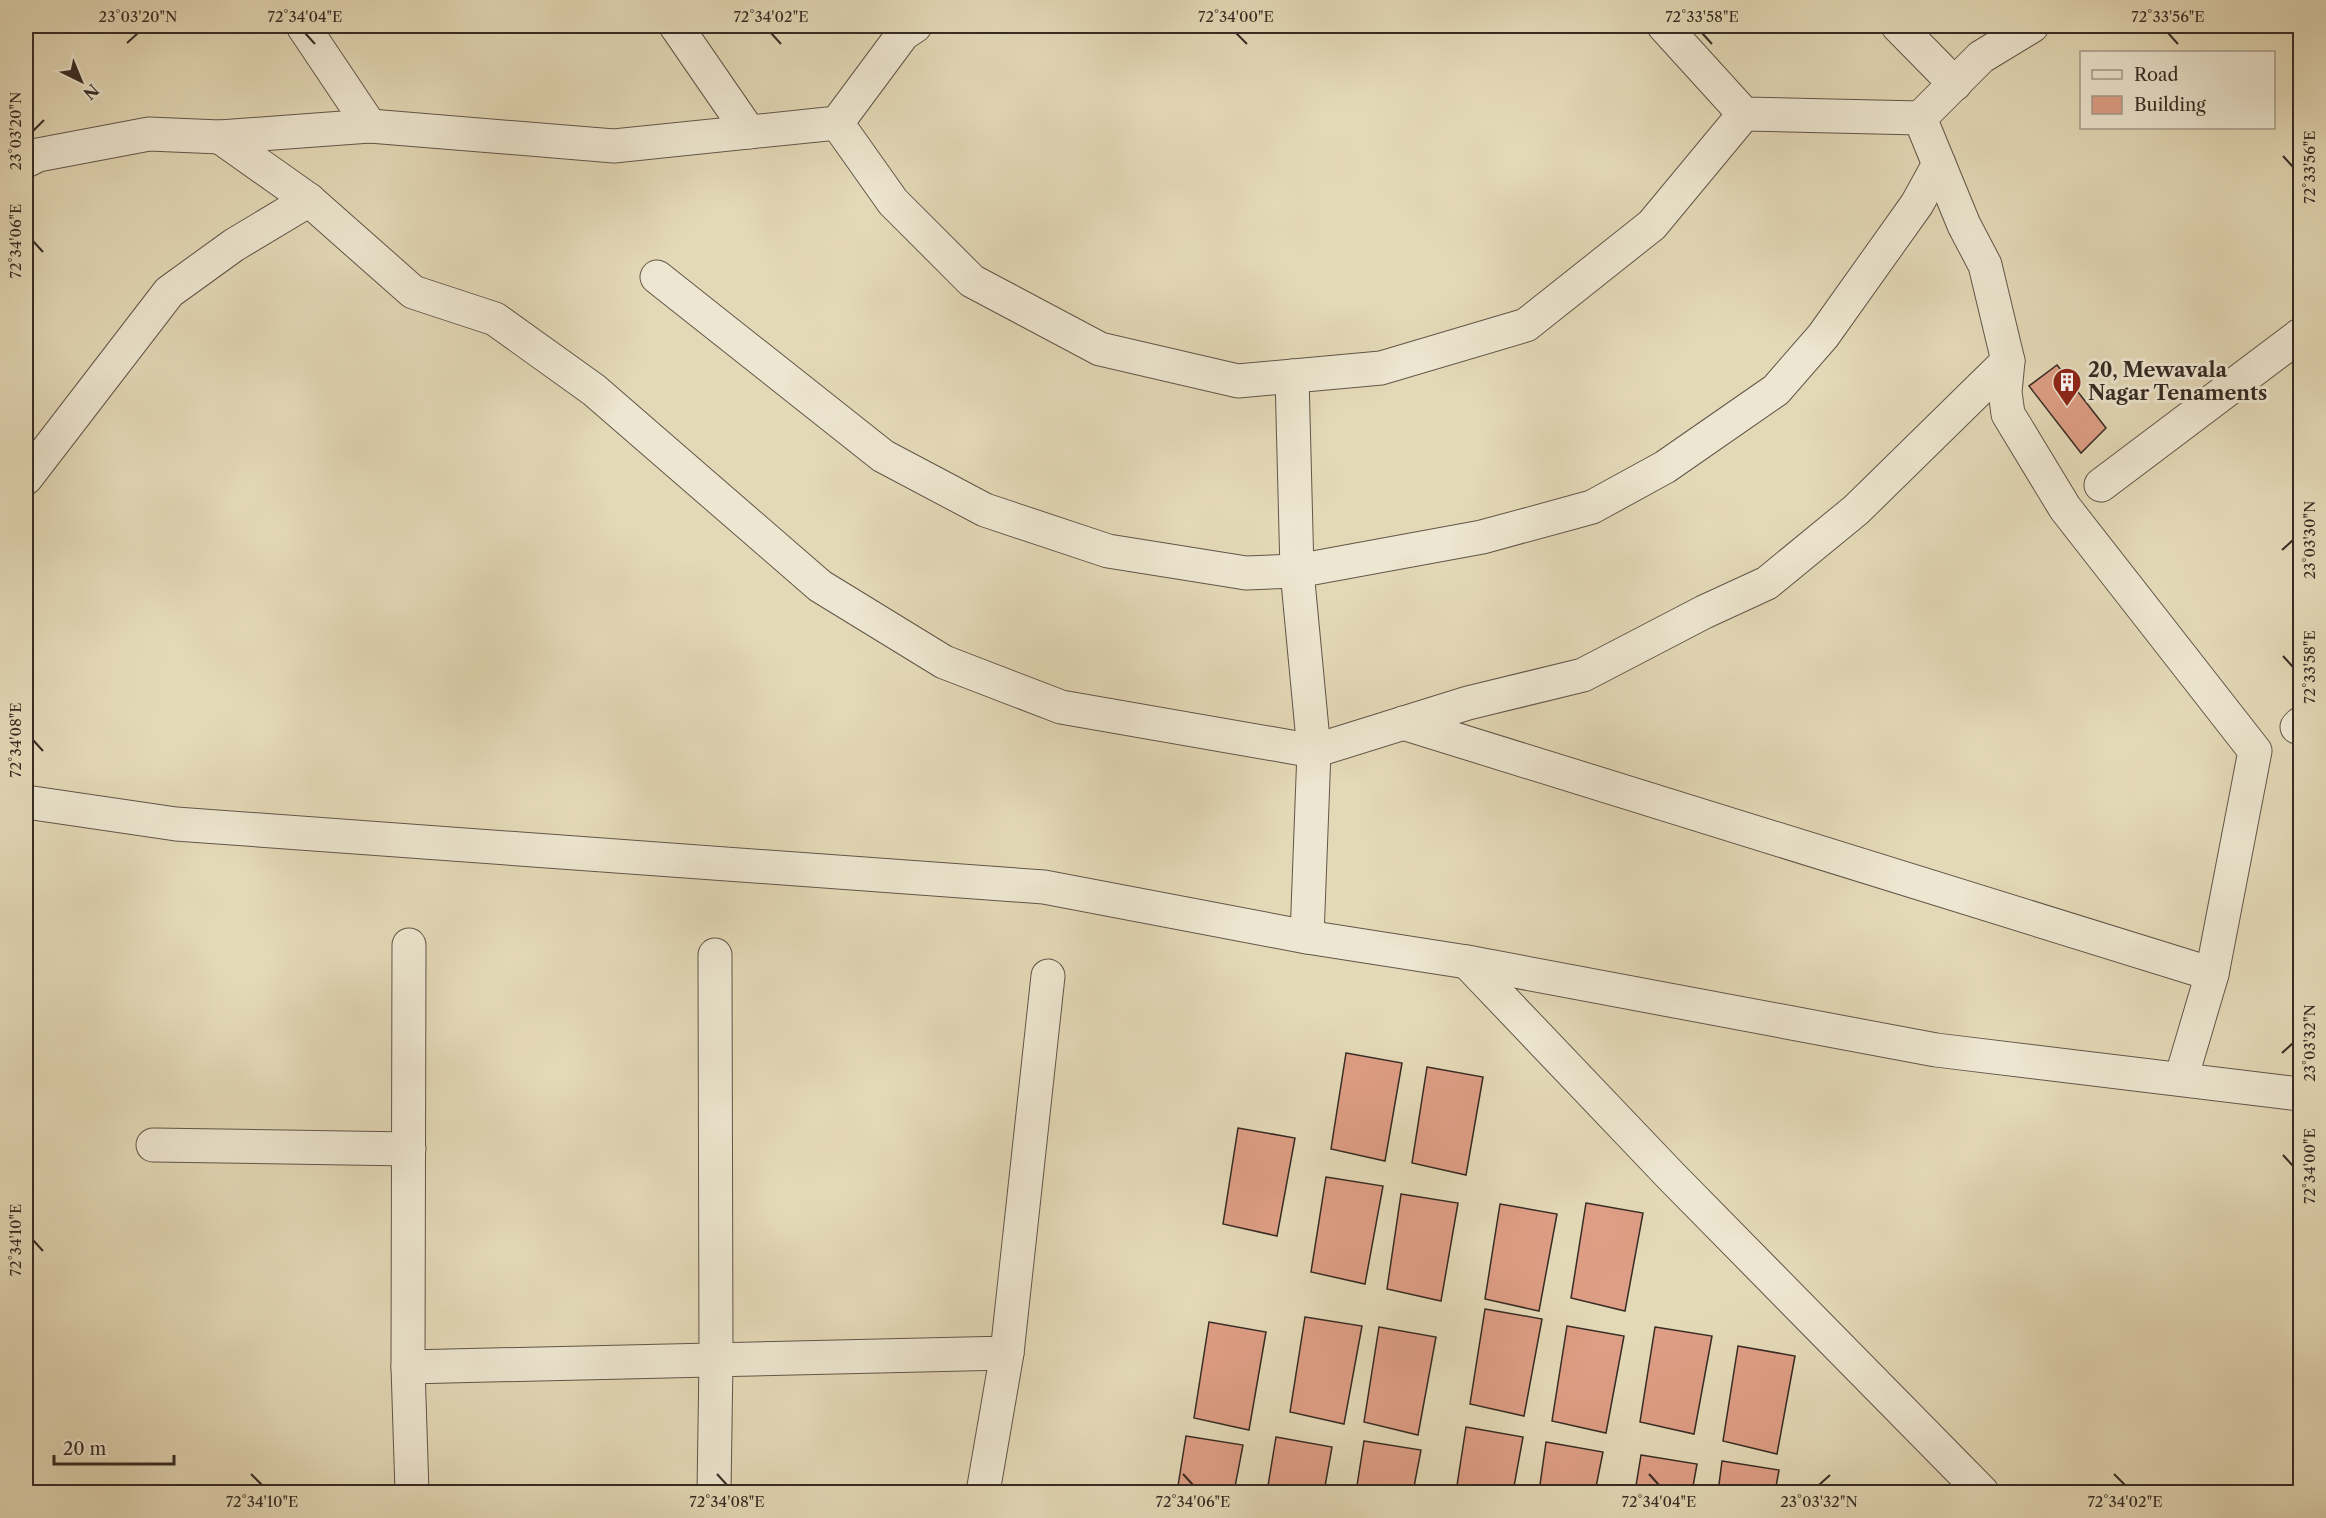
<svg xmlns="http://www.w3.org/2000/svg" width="2326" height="1518" font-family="'Libre Caslon Text',serif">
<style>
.building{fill:#de9e85;stroke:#372b24;stroke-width:1.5}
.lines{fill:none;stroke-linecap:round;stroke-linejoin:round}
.minor-casing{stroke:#625649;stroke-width:35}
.minor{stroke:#ede6d0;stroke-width:33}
.ticks{fill:none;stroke:#372b24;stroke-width:2}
.labels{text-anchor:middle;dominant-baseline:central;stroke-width:6;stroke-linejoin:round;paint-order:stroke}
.poi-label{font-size:20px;font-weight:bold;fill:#372b24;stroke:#ede6d0;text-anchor:start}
.neatline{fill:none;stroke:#372b24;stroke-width:2}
.ticks-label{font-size:15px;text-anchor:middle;fill:#372b24}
</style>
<rect width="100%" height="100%" fill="#e4d9b7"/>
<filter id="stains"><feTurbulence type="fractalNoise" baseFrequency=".00333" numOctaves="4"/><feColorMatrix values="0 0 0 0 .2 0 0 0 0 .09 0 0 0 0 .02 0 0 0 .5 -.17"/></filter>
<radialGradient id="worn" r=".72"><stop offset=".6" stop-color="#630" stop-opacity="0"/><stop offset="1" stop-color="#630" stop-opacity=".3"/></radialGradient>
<!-- building -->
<g class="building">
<polygon points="2057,365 2106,428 2081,453 2029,386"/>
<polygon points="1346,1053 1402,1063 1385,1161 1331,1149"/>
<polygon points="1427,1067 1483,1077 1466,1175 1412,1163"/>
<polygon points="1238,1128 1295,1138 1277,1236 1223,1224"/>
<polygon points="1326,1177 1383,1186 1365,1284 1311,1272"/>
<polygon points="1401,1194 1458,1203 1441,1301 1387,1289"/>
<polygon points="1586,1203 1643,1213 1625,1311 1571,1298"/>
<polygon points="1500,1204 1557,1214 1539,1311 1485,1299"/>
<polygon points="1485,1309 1542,1319 1524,1416 1470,1404"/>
<polygon points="1305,1317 1362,1326 1344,1424 1290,1412"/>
<polygon points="1209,1322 1266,1332 1249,1430 1194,1418"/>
<polygon points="1567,1326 1624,1336 1606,1433 1552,1421"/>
<polygon points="1379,1327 1436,1337 1418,1435 1364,1422"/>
<polygon points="1655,1327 1712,1336 1694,1434 1640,1422"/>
<polygon points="1738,1346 1795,1356 1777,1454 1723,1441"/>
<polygon points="1466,1427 1523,1437 1513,1492 1456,1492"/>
<polygon points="1186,1436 1243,1445 1234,1492 1177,1492"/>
<polygon points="1276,1437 1332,1447 1324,1492 1267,1492"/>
<polygon points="1364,1441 1421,1450 1413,1492 1356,1492"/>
<polygon points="1546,1442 1603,1452 1595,1492 1539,1492"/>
<polygon points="1641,1455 1697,1464 1692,1492 1635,1492"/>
<polygon points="1722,1461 1779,1470 1775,1492 1718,1492"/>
</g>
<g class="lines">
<!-- minor casing -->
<g class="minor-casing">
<g id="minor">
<polyline points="303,26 370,126"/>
<polyline points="676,26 749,132"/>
<polyline points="1664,26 1744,114 1920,118 1981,57 2032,26"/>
<polyline points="1898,26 1955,84"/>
<polyline points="1920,118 1964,225 1985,265 2008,361 2005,392 2008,414 2065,508 2255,751 2212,974 2181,1079"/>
<polyline points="837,123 893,202 972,281 1100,349 1238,381 1381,368 1526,325 1652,225 1744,114"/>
<polyline points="220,137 309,200 413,292 495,319 594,390 820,586 944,662 1061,707 1314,751 1468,703 1583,675 1704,612 1767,583 1856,510 2008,361"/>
<polyline points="26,161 38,155 149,134 220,137 370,126 614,146 837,123 903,34 915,26"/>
<polyline points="657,277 883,456 985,510 1108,551 1246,573 1297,571 1482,537 1592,507 1665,467 1776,390 1823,336 1917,204 1939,164"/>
<polyline points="1292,376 1297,571 1314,751 1307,937"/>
<polyline points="26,478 169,292 234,245 309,200"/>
<polyline points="2101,485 2300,335"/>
<polyline points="1403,723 2212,974"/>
<polyline points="2297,727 2300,724"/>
<polyline points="26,802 176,824 1044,887 1307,937 1467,962 1936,1050 2300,1094"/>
<polyline points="409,945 408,1367 412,1492"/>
<polyline points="1467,962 1671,1176 1982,1492"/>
<polyline points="153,1145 409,1149"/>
<polyline points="408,1367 1007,1353 1048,976"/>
<polyline points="714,1492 716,1360 715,955"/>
<polyline points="983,1492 1007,1353"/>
</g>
</g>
<!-- minor -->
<use href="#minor" class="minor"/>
</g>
<!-- ticks -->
<path class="ticks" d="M305 33 315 44M771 33 781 44M1236 33 1247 44M1702 33 1712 44M2168 33 2178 44M127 43 138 33M33 131 44 120M2283 156 2293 167M33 241 43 252M2282 550 2293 540M2283 656 2293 667M33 740 43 751M2282 1053 2293 1043M2283 1155 2293 1166M33 1240 43 1251M251 1474 262 1485M717 1474 727 1485M1183 1474 1193 1485M1649 1474 1659 1485M2114 1474 2125 1485M1819 1485 1830 1475"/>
<!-- icons -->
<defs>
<g id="building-pin" transform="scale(1.5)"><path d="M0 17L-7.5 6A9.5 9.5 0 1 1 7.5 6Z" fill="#8f2418" stroke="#ede6d0"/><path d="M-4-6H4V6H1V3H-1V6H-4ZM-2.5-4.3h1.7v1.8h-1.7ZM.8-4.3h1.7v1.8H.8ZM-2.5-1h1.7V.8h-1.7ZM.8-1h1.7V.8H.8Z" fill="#fff"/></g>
</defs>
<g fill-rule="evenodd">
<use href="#building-pin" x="2067" y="382"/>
</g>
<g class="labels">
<!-- poi labels -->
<g class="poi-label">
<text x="2088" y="370">20, Mewavala<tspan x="2088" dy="23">Nagar Tenaments</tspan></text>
</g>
</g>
<!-- margin -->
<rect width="2326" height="1518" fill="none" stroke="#e4d9b7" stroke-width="66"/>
<!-- legend -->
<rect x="2080" y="51" width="195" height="78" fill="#ede6d0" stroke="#a49b8b" stroke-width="1.5"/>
<rect x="2092" y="70" width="30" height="9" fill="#ede6d0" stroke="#a49b8b" stroke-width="1.5"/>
<text x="2134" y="81" font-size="18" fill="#372b24">Road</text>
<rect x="2092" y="96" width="30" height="18" fill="#de9e85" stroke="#a49b8b" stroke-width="1.5"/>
<text x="2134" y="111" font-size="18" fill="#372b24">Building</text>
<!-- north arrow -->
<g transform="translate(81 81) rotate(137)" stroke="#ede6d0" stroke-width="4.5" paint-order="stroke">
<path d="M0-4.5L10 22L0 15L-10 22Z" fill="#372b24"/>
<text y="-9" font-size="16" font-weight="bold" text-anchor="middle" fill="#372b24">N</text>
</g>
<!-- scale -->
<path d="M54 1455v9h120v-9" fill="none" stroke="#372b24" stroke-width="3"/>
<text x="63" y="1455" font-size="18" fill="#372b24" stroke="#ede6d0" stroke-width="4.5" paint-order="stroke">20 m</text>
<rect x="33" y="33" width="2260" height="1452" class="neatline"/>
<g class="ticks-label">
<text x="138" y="22">23°03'20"N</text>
<text x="305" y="22">72°34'04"E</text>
<text x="771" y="22">72°34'02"E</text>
<text x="1236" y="22">72°34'00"E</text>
<text x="1702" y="22">72°33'58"E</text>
<text x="2168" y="22">72°33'56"E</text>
<text transform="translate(16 131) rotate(-90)" y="5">23°03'20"N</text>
<text transform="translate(2310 167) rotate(-90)" y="5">72°33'56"E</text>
<text transform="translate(16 241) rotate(-90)" y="5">72°34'06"E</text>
<text transform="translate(2310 540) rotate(-90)" y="5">23°03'30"N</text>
<text transform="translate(2310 667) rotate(-90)" y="5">72°33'58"E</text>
<text transform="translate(16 740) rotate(-90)" y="5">72°34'08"E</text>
<text transform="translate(2310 1043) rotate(-90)" y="5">23°03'32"N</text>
<text transform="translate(2310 1166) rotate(-90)" y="5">72°34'00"E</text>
<text transform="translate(16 1240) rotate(-90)" y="5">72°34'10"E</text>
<text x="262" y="1507">72°34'10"E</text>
<text x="727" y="1507">72°34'08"E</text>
<text x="1193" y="1507">72°34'06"E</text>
<text x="1659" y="1507">72°34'04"E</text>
<text x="1819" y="1507">23°03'32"N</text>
<text x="2125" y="1507">72°34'02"E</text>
</g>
<rect width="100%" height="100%" filter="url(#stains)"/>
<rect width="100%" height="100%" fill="url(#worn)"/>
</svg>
